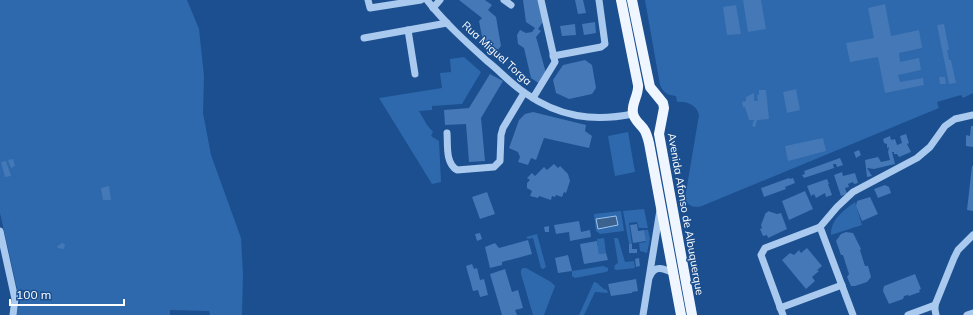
<svg xmlns="http://www.w3.org/2000/svg" width="973" height="315" font-family="Mulish,sans-serif">
<style>
.green{fill:#2e69ad}
.water{fill:#3c6290;stroke:#9cc4f0}
.building{fill:#4478b7}
.lines{fill:none;stroke-linecap:round;stroke-linejoin:round}
.minor{stroke:#a9c9ee;stroke-width:7}
.major{stroke:#f0f6ff;stroke-width:10}
.labels{text-anchor:middle;dominant-baseline:central;stroke-width:3;stroke-linejoin:round;paint-order:stroke}
.street-label{font-size:11px;fill:#fff;stroke:#1b4f8f}
</style>
<rect width="100%" height="100%" fill="#1b4f8f"/>
<!-- green -->
<g class="green">
<polygon points="0,0 187,0 199,29 204,76 203,113 211,155 241,238 243,274 242,315 210,315 209,311 170,310 170,315 16,315 20,302 0,213"/>
<path d="M645 0H973V93L963 98 961 95 937 102 939 108 702 206C695 208 688 207 685 198L699 115C697 105 686 101 677 102L676 96C667 95 664 93 660 85Z"/>
<polygon points="464,57 481,72 462,104 432,106 432,110 419,111 427,125 433,132 431,136 439,141 441,182 432,184 379,98 442,88 440,73 451,72 450,59"/>
<polygon points="628,132 635,172 615,176 608,136"/>
<path d="M855 202 862 225 831 235C831 219 843 211 855 202Z"/>
<polygon points="644,209 648,228 639,228 637,222 629,223 632,244 629,244 623,211"/>
<polygon points="621,211 624,231 600,234 596,231 594,214"/>
<polygon points="644,230 648,230 650,239 647,253 640,251 639,243 646,242"/>
<polygon points="537,234 546,267 543,269 541,268 533,238 528,239 526,237"/>
<polygon points="604,238 606,253 599,254 597,239"/>
<polygon points="614,238 618,238 625,262 634,261 635,268 617,270 614,269 615,265 618,263"/>
<polygon points="603,266 608,268 608,271 606,272 575,278 572,276 572,271"/>
<polygon points="523,268 526,268 551,282 555,286 544,315 533,315 521,274 521,270"/>
<path d="M594 282C600 283 601 289 607 290L608 293 595 292 584 315H579Z"/>
</g>
<!-- water -->
<polygon class="water" points="616,216 618,225 598,229 596,219"/>
<!-- building -->
<g class="building">
<polygon points="459,0 485,0 492,5 488,10 496,17 501,46 493,56 484,47 479,21 482,18"/>
<polygon points="523,0 539,0 543,22 538,29 541,31 536,37 546,73 540,84 531,78 524,48 518,44 517,35 520,30 526,33 532,32 535,28 526,22"/>
<polygon points="575,0 583,0 586,13 578,14"/>
<polygon points="743,0 761,0 766,29 748,32"/>
<polygon points="885,4 891,36 919,30 922,48 899,53 900,62 919,58 921,70 898,75 900,82 923,78 924,85 885,93 878,57 850,62 846,43 874,38 868,8"/>
<polygon points="736,5 741,34 727,35 723,7"/>
<polygon points="595,22 596,33 584,35 582,24"/>
<polygon points="575,24 576,35 562,36 560,26"/>
<polygon points="944,24 949,50 947,50 949,60 951,60 956,83 949,84 937,25"/>
<polygon points="585,60 592,65 596,88 592,94 569,99 556,93 553,80 563,65"/>
<polygon points="490,74 503,81 481,118 485,161 469,162 466,124 445,125 444,110 469,108"/>
<polygon points="939,77 945,77 946,84 940,84"/>
<polygon points="796,89 800,110 787,113 783,92"/>
<polygon points="759,90 766,90 769,119 757,120 755,127 752,126 754,120 749,120 745,107 743,107 742,102 746,101 746,97 754,93 754,101 758,101 757,95 759,95"/>
<polygon points="533,112 586,125 585,131 592,136 589,148 544,138 536,160 531,158 528,165 518,162 520,157 518,152 509,148 519,120 525,114"/>
<polygon points="971,126 973,126 973,147 966,146 966,135 970,136"/>
<polygon points="906,134 909,143 907,144 911,152 899,157 897,154 894,154 894,152 892,152 895,164 874,169 867,168 872,176 867,177 865,160 878,157 881,162 890,160 888,152 889,147 887,148 887,144 884,143 883,139 890,136 891,140 895,139 897,145 902,143 900,136"/>
<polygon points="823,138 826,151 788,161 785,146"/>
<polygon points="859,150 861,155 856,158 854,152"/>
<polygon points="840,158 843,165 837,167 836,164 833,164 834,168 804,178 802,175 805,174 804,171"/>
<polygon points="13,159 15,166 11,168 8,160"/>
<polygon points="6,161 11,176 5,177 1,162"/>
<polygon points="554,164 558,168 560,166 568,174 570,181 566,193 564,192 562,197 556,195 555,197 552,196 551,200 539,196 538,198 530,196 532,191 527,188 527,183 530,180 527,178 532,173 535,176 544,167 547,170"/>
<polygon points="972,166 973,166 973,211 967,210"/>
<polygon points="842,172 843,176 855,173 858,183 854,184 853,182 848,184 849,187 845,188 847,194 841,196 834,175"/>
<polygon points="789,178 790,179 793,178 795,183 785,187 786,189 764,197 761,188"/>
<polygon points="827,179 829,184 828,184 832,195 826,197 825,193 816,198 814,194 811,196 807,186"/>
<polygon points="885,185 889,187 891,193 878,198 874,189"/>
<polygon points="109,186 111,200 103,200 101,188"/>
<polygon points="805,191 813,209 789,220 782,201"/>
<polygon points="487,192 495,214 480,219 472,197"/>
<polygon points="870,197 878,214 862,221 856,206 857,201"/>
<polygon points="768,211 777,214 781,213 787,229 768,238 767,235 763,236 760,229 762,228 761,225 766,212 767,213"/>
<polygon points="579,221 581,232 590,230 591,237 570,241 569,232 556,234 554,225"/>
<polygon points="637,224 638,231 644,230 646,241 633,243 630,225"/>
<polygon points="549,226 549,232 545,232 544,227"/>
<polygon points="846,232 853,233 861,249 860,250 865,266 868,266 871,277 867,282 855,286 851,286 847,277 849,274 843,255 841,255 836,241 841,234"/>
<polygon points="480,233 482,239 477,241 475,234"/>
<polygon points="528,240 532,254 502,262 502,265 490,268 485,247 495,243 499,248"/>
<polygon points="597,241 599,254 606,253 608,260 584,264 580,244"/>
<polygon points="61,243 65,244 64,249 58,248 57,246 60,245"/>
<polygon points="629,244 632,244 632,249 637,249 637,253 629,253"/>
<polygon points="807,248 822,266 817,270 819,271 812,277 815,281 806,289 782,260 790,253 794,255 799,250 801,253"/>
<polygon points="568,255 572,271 558,273 555,258"/>
<polygon points="639,258 640,266 636,267 635,259"/>
<polygon points="472,264 474,269 477,268 480,280 484,279 488,295 480,297 478,290 473,291 466,266"/>
<polygon points="505,269 512,292 518,290 523,308 515,310 517,315 502,315 490,274"/>
<polygon points="915,274 921,289 919,290 920,292 909,296 908,295 904,296 903,299 889,304 883,291 884,286"/>
<polygon points="636,279 638,291 632,292 632,293 611,296 608,284"/>
</g>
<g class="lines">
<!-- minor -->
<g class="minor">
<polyline points="368,0 370,8 421,0"/>
<path d="M427 0C444 22 466 42 487 61 500 71 511 84 525 93 559 117 593 122 633 114"/>
<polyline points="504,0 511,5"/>
<polyline points="433,8 440,0"/>
<polyline points="408,30 415,74"/>
<polyline points="364,38 447,23"/>
<polyline points="553,56 601,47 605,44 599,0"/>
<polyline points="533,98 555,62 541,0"/>
<path d="M447 133C448 144 445 163 457 170L494 167 500 161 501 135 503 128 524 93"/>
<polyline points="820,227 853,315"/>
<polyline points="0,231 15,299 13,315"/>
<path d="M650 276C655 265 663 268 673 273"/>
<polyline points="780,308 842,285"/>
<polyline points="643,315 660,210"/>
<polyline points="783,315 761,255 765,248 820,227 837,207 853,192 917,158 930,147 945,126 955,119 973,115"/>
<polyline points="908,315 935,305"/>
<polyline points="936,315 935,310 935,305 954,258 958,250 973,235"/>
<polyline points="967,315 973,313"/>
</g>
<!-- major -->
<g class="major">
<path d="M621 0 638 85C639 95 631 104 633 113 634 121 642 125 645 131 647 135 648 139 649 143L681 315"/>
<polyline points="632,0 650,87 663,103 664,108 659,134 692,315"/>
</g>
</g>
<g class="labels">
<!-- street labels -->
<g class="street-label">
<text transform="translate(497 53) rotate(42)">Rua Miguel Torga</text>
<text transform="translate(686 214) rotate(80)">Avenida Afonso de Albuquerque</text>
</g>
</g>
<!-- scale -->
<path d="M10 299v6h114v-6" fill="none" stroke="#ffffff" stroke-width="2"/>
<text x="16" y="299" font-size="12" fill="#ffffff" stroke="#1b4f8f" stroke-width="3" paint-order="stroke">100 m</text>
</svg>
